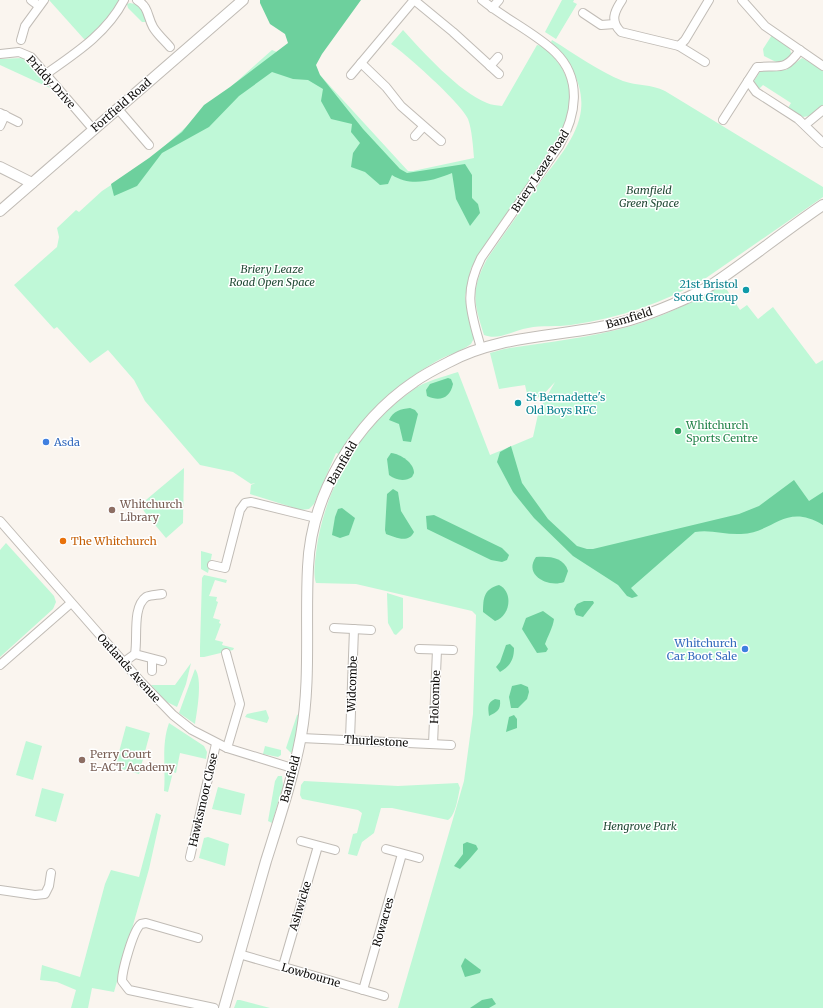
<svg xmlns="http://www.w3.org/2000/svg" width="823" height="1008" font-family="Merriweather,serif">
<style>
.green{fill:#bff8d7}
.forest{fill:#6dd09d}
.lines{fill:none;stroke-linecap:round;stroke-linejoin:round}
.minor-casing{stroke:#c1bcb6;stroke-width:10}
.tertiary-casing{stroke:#c1bcb6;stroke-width:12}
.minor{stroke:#fff;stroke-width:8}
.tertiary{stroke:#fff;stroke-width:10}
.culture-dot{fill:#0f9aa8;stroke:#fff;stroke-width:1.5}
.leisure-dot{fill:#2e9e5b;stroke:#fff;stroke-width:1.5}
.shop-dot{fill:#3f7fe0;stroke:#fff;stroke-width:1.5}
.education-dot{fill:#8d6e63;stroke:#fff;stroke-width:1.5}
.food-dot{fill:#e8710a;stroke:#fff;stroke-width:1.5}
.labels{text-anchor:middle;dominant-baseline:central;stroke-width:3;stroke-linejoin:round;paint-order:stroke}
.street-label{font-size:11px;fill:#0f0d0b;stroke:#fff}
.park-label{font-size:11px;font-style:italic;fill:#214a35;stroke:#fff}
.culture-label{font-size:11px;fill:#0d838f;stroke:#fff;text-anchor:end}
.leisure-label{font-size:11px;fill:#27864d;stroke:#fff;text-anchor:start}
.shop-label{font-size:11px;fill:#366cbe;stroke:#fff;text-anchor:start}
.education-label{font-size:11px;fill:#785e54;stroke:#fff;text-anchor:start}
.food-label{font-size:11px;fill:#c56008;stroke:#fff;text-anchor:start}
</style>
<rect width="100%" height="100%" fill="#faf5ef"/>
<!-- green -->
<g class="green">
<polygon points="49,0 119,0 117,9 87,39 84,39"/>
<polygon points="562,0 574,0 573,2 577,4 556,39 545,32"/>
<path d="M130 3C140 4 144 12 147 20L146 22H142L128 8 127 4Z"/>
<path d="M403 30C423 52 459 92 487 103 491 105 497 105 502 106L537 45 542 46 550 52 562 68 567 79 572 102 563 130 471 268 465 297 474 338 471 344C460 352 447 355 435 362 395 385 363 415 339 454L336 453 314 504 309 509 301 510 250 494 251 485 255 483 251 484 233 472 200 465 145 401 134 380 108 350 90 363 57 327 54 329 14 285 57 247 59 237 57 228 76 210 79 212 102 191 149 160 272 50 303 63 320 75 408 171H413L474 158C473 146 472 130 468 119 463 105 405 53 391 44Z"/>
<path d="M772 35C781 41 793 45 791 58L780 64 764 56 763 49Z"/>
<path d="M552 40C575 54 598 71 623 81 637 86 651 84 665 91L823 187V197L706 278C664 303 619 318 571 325 557 327 542 325 528 328 514 330 499 341 484 335 474 303 470 291 487 259 504 234 522 209 539 184 555 162 578 137 581 110 584 84 569 60 551 42Z"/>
<polygon points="22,58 26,59 50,88 0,65 0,59"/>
<polygon points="802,58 823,70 823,105 809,116 803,117 788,108 791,103 763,85 759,89 754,81 761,70 786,70"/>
<path d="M723 284 740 310 747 305 758 319 773 307 816 364 823 360V1008H398L464 781 473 714 476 615 472 611 356 584 316 583C313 575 315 562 316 553 323 491 360 426 413 390 425 381 443 377 458 372L490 455 533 437 539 410 555 382 541 397 528 398 525 385 499 389 490 353 504 349C547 342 590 338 631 326 663 317 695 301 723 284Z"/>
<polygon points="184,468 183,523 166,538 146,514 140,505"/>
<polygon points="6,543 54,596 56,602 53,609 0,657 0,550"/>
<polygon points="201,551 212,554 208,573 201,569"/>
<polygon points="204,575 227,580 226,583 215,580 209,596 217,597 216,601 218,602 213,618 220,620 219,623 221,624 215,640 223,642 222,645 234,648 233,650 204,657 200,657 200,647 202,578"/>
<polygon points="387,593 403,598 403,628 396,635 394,634 388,623"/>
<polygon points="191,663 186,684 177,707 167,702 151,685 175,685"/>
<path d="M195 669C203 678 197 712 195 724L179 713Z"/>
<polygon points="266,710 269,718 267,723 245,717 247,714"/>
<polygon points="299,714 294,749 291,753 286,748 297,715"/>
<path d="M169 723 204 746 207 752 206 759 180 753 176 773 173 772 168 792 164 791C166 768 161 745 169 723Z"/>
<polygon points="126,726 150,733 139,774 115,767"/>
<polygon points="26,741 42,746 33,780 16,775"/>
<polygon points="265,746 281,750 281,755 278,757 263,754"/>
<polygon points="278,776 282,776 283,786 272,823 268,821 275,781"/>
<path d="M304 781 398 786 458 783 460 788C458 796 456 815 448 820L392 808H381L374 833 362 842 357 856 348 854 353 834 357 833 362 813 358 810 302 799 300 795 301 785Z"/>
<polygon points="218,787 245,794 241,815 212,809"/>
<polygon points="42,788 64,794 56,822 35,816"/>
<polygon points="156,813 161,815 149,869 114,992 92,988 88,1008 71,1008 76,990 57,982 40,980 42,965 80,977 105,884 111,870 139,877"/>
<polygon points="208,837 229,844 225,866 199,858 204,838"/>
<polygon points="237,1000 240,1000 270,1008 234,1008"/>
</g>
<!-- forest -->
<g class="forest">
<path d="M260 0H361L322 54 316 65 320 75 363 129 400 169 407 173 465 164 472 175V198L478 204 480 213 470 226 456 199 452 173C433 181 410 187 392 175L388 184 380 185 365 172 351 167 353 153 360 143 351 132 352 124 331 119 321 101 323 89 308 80 293 79 272 72 239 96 209 127 162 153 137 186 114 196 111 184 149 158 182 132 204 105 230 87 288 43 285 34 270 24 260 3Z"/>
<path d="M448 378 451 379 453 384C450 398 440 402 427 396L426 390 430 384Z"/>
<path d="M410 408 415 410 418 414 411 442 403 441 399 424 389 420C393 411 401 409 410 408Z"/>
<path d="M511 446 522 483 548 519 577 546 587 549H593L739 514 759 506 794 480 809 501 823 492V525C785 502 774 533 741 534 726 535 710 529 695 532L631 588 638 596 632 598 627 596 618 585 573 556 534 518 513 492 497 462 500 452Z"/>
<path d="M391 453C401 454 414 463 414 473L412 477C405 482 395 480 389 475L387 459Z"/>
<path d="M393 489 398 492 401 511 414 532C408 544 395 537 386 534L385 530 387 494Z"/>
<polygon points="342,508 355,518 349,535 340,538 332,535 335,517 338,509"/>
<polygon points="434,515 502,548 509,555 507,560 502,562 491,560 427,529 426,516"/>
<path d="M536 557C549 556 564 557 568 571L564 582C548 588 523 575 536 557Z"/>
<path d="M499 585C514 592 510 617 495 621L483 612C483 598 484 589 499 585Z"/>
<polygon points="584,601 593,601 594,603 583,617 576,615 574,609 577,604"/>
<path d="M543 611 554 619C553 627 548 636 545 644L548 649 546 652 537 653 522 629 526 618Z"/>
<path d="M510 644 514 648C514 660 510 666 500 672L496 667 500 662 506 645Z"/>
<polygon points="521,684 528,687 529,692 527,699 518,708 511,708 509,697 512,686"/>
<path d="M495 699 500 700C501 710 497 712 489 716 488 707 487 703 495 699Z"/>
<polygon points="514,715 517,719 517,728 506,732 509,717"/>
<path d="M467 842 476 845 478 849C472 856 466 863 460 869L454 866 463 854V844Z"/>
<polygon points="465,958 481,970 480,973 465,977 461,966"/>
<polygon points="492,998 496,1004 489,1008 470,1008 482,1000"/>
</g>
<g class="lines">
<!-- minor casing -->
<g class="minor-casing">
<g id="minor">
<polyline points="31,0 39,6"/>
<path d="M137 0C149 7 147 16 153 27 157 34 164 40 170 47"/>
<polyline points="414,0 453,32 499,74"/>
<path d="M622 0C614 12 610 21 621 32L679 46 685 40 709 0"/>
<polyline points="742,0 765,26 823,66"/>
<polyline points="492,8 499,0"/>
<polyline points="583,13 601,25 615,24"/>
<polyline points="21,40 25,26 44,0"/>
<polyline points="679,46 705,62"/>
<path d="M800 50C784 72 781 65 757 67L748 81 756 92 798 119 823 143"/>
<polyline points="0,54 19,52 31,57 93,129"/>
<polyline points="361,63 386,87 401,106 441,141"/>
<polyline points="490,66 498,57"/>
<path d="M46 74C76 53 107 33 124 0"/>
<polyline points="351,75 414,0"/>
<polyline points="118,109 149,145"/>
<polyline points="0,113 18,122"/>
<polyline points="723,120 748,81"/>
<polyline points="805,125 823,110"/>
<polyline points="0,126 5,115"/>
<polyline points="415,136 423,127"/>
<path d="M481 348C471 312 463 294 481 258L559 146C576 116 583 79 555 52 534 32 505 19 482 0"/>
<polyline points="0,521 141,682 173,715 192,730 227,748 292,768"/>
<polyline points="212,565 225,568 240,510 245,503 251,502 316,518"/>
<polyline points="334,628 371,630"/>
<polyline points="419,649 453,650"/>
<polyline points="226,653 240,704 227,748"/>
<polyline points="135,654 162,661"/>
<path d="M124 662 135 654C138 638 132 607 146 597 150 595 157 595 162 594"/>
<polyline points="0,665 71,603"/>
<polyline points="152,671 152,660"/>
<polyline points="301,738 451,745"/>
<polyline points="350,739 354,629"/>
<polyline points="433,744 437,650"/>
<polyline points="301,841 335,850"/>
<polyline points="386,849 419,858"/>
<polyline points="190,857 216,744"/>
<polyline points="0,890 35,895 45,894 49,886 51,873"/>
<path d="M198 938 146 923 141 924C133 930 122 971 122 981L129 990 214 1008"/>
<polyline points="239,954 384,996"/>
<polyline points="283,966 318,846"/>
<polyline points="363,990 402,854"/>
</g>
</g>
<!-- tertiary casing -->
<g class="tertiary-casing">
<g id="tertiary">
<polyline points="0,167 32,183"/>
<polyline points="0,211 243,0"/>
<path d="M224 1008C238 959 252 910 266 861 279 820 293 778 301 736 311 680 305 623 308 567 311 495 355 422 414 382 425 374 437 368 449 362 504 332 570 338 630 320 656 312 690 298 713 284 750 259 786 230 823 205"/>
</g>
</g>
<!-- minor -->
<use href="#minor" class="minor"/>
<!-- tertiary -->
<use href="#tertiary" class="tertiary"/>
</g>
<!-- markers -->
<g class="culture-dot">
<circle cx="746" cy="290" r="4"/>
<circle cx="518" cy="403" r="4"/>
</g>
<circle class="leisure-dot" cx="678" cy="431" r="4"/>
<g class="shop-dot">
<circle cx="46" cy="442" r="4"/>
<circle cx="745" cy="649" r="4"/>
</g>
<g class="education-dot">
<circle cx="112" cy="510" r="4"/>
<circle cx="82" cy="760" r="4"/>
</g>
<circle class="food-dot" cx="63" cy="541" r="4"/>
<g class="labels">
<!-- street labels -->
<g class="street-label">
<text transform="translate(51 82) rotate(48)">Priddy Drive</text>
<text transform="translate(121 105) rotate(-41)">Fortfield Road</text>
<text transform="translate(540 171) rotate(-57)">Briery Leaze Road</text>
<text transform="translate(629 318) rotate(-17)">Bamfield</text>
<text transform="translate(342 463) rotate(-60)">Bamfield</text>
<text transform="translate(129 668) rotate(48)">Oatlands Avenue</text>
<text transform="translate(352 684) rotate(-88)">Widcombe</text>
<text transform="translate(435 697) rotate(-88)">Holcombe</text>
<text transform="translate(376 741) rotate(3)">Thurlestone</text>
<text transform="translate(290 779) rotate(-75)">Bamfield</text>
<text transform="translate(203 800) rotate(-77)">Hawksmoor Close</text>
<text transform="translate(300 906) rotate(-73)">Ashwicke</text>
<text transform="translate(383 922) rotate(-74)">Rowacres</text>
<text transform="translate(311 975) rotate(16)">Lowbourne</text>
</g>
<!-- park labels -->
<g class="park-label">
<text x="649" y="190">Bamfield<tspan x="649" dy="13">Green Space</tspan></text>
<text x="272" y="269">Briery Leaze<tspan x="272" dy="13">Road Open Space</tspan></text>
<text x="640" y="826">Hengrove Park</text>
</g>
<!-- culture labels -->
<g class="culture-label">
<text x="738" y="284">21st Bristol<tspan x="738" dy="13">Scout Group</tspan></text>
<text x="526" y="397" text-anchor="start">St Bernadette's<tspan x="526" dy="13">Old Boys RFC</tspan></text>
</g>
<!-- leisure labels -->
<g class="leisure-label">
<text x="686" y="425">Whitchurch<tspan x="686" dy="13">Sports Centre</tspan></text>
</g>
<!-- shop labels -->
<g class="shop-label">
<text x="54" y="442">Asda</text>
<text x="737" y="643" text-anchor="end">Whitchurch<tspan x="737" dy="13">Car Boot Sale</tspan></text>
</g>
<!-- education labels -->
<g class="education-label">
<text x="120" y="504">Whitchurch<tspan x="120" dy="13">Library</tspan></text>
<text x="90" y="754">Perry Court<tspan x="90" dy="13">E-ACT Academy</tspan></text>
</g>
<!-- food labels -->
<g class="food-label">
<text x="71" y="541">The Whitchurch</text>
</g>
</g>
</svg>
